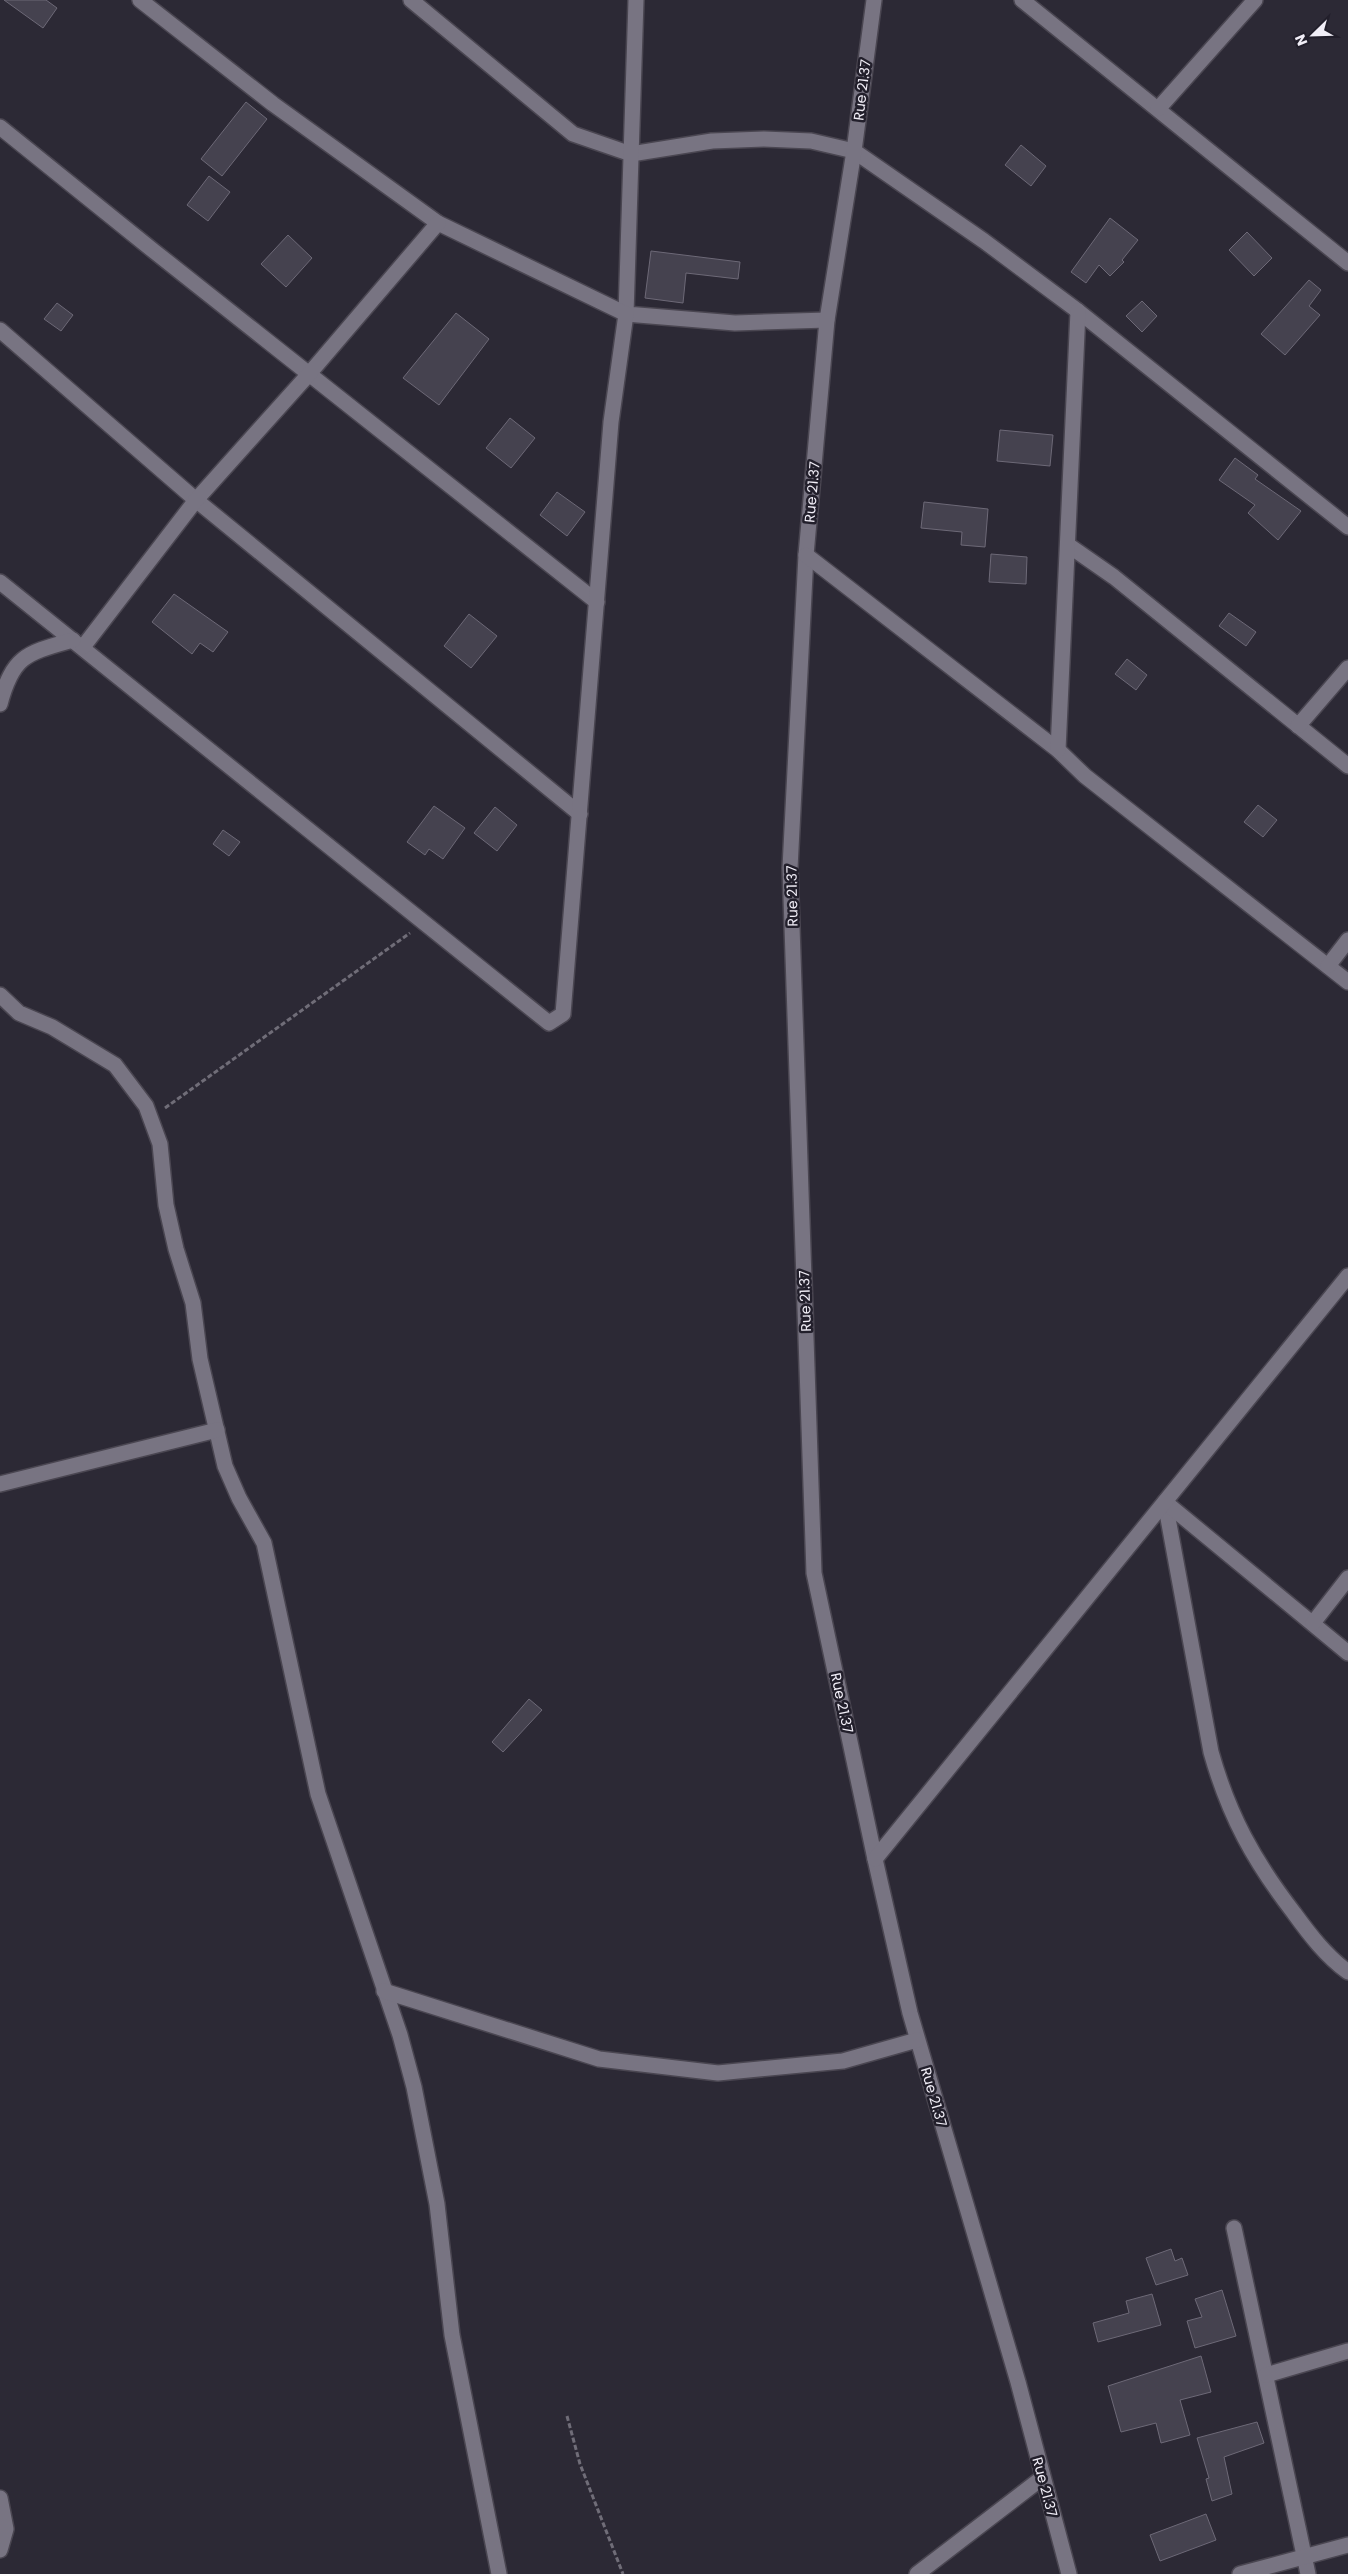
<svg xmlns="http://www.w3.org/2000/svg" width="1348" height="2574" font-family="Poppins,sans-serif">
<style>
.building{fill:#45424f;stroke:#6d6977}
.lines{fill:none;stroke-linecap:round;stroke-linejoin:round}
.street-casing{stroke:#4a4651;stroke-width:18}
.path{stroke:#706d78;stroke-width:3;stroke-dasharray:5 2.5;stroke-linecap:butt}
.street{stroke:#787482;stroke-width:15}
.labels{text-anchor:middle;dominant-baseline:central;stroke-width:5;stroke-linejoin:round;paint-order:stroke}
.street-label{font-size:14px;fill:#f1eef7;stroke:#221f2b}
</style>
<rect width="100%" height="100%" fill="#2c2935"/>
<!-- building -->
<g class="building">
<polygon points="4,0 46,0 57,8 43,28"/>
<polygon points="246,102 267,119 222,176 201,159"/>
<polygon points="1021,145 1046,166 1031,186 1005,165"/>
<polygon points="209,176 230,192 208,221 187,205"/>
<polygon points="1110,218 1138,240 1122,260 1124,262 1110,276 1099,265 1086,283 1071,272"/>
<polygon points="1247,232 1272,258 1254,276 1229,250"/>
<polygon points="288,235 312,258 286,287 261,264"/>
<polygon points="651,251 740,262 738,279 686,273 683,303 645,298"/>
<polygon points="1309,280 1321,290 1309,306 1320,315 1285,355 1261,334"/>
<polygon points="1142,301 1157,316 1142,332 1126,316"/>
<polygon points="57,303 73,315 61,331 44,319"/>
<polygon points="456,313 489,339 439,405 403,378"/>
<polygon points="510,418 535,438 511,468 486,448"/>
<polygon points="1000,430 1053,435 1050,466 997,461"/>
<polygon points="1235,458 1258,475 1255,479 1301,511 1278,540 1248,513 1255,505 1219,480"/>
<polygon points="557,492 585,512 567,536 540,515"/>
<polygon points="924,502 988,509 985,547 961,545 962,532 921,528"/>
<polygon points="991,554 1027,557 1026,584 989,582"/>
<polygon points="174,594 228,632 213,652 200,643 192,654 152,622"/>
<polygon points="1229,613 1256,632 1246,646 1219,626"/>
<polygon points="469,614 497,636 471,668 444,646"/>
<polygon points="1127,659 1147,675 1136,690 1115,674"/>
<polygon points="1258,805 1277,820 1263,837 1244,822"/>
<polygon points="434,806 465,828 443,859 429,849 425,855 407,842"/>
<polygon points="495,807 517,825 497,851 474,833"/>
<polygon points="223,830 240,842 229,856 213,844"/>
<polygon points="529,1699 542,1710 503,1752 492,1742"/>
<polygon points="1171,2249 1175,2261 1182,2258 1188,2275 1156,2285 1146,2258"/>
<polygon points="1222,2290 1236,2336 1195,2348 1187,2321 1202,2317 1195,2299"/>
<polygon points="1152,2294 1161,2325 1098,2342 1093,2323 1129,2313 1126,2301"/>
<polygon points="1201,2356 1211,2392 1180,2400 1190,2435 1161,2443 1156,2423 1121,2432 1108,2386"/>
<polygon points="1257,2422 1264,2443 1224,2457 1232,2494 1212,2501 1206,2479 1209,2478 1197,2438"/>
<polygon points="1206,2514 1216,2540 1160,2561 1150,2535"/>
</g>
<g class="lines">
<!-- street casing -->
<g class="street-casing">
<g id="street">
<polyline points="411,0 573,134 631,154 712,141 764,139 811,141 854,151 984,241 1078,311 1348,527"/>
<polyline points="636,0 626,314 735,323 827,320"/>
<polyline points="874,0 854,151 827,320 806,555 790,868 814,1573 875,1859 910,2013 1018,2382 1069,2574"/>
<polyline points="1022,0 1348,263"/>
<polyline points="1158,109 1255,0"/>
<polyline points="0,127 155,252 597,602"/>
<polyline points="0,330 196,500 580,814"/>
<polyline points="1068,545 1114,577 1348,766"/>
<polyline points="806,555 1058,750 1085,776 1348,982"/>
<polyline points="0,582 549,1023 563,1014 611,422 626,314 438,223 273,104 140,0"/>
<polyline points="83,647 196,500 309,374 438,223"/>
<path d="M0 704C13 655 27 653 73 640"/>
<polyline points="1298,726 1348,668"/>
<polyline points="1058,750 1078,311"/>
<polyline points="1328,966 1348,940"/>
<polyline points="0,995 19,1013 52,1027 115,1065 146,1106 160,1144 166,1205 176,1249 193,1303 200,1359 225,1466 239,1498 264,1543 318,1794 400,2035 414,2087 437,2204 452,2335 499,2574"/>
<polyline points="0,1484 217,1430"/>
<path d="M1165 1502 1211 1752C1229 1816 1254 1861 1294 1913 1310 1935 1326 1956 1348 1972"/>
<polyline points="1165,1502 1348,1653"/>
<polyline points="1313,1623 1348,1578"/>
<polyline points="875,1859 1348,1276"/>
<polyline points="384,1991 599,2059 718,2073 843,2061 917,2040"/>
<polyline points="1234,2228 1308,2574"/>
<polyline points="1266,2375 1348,2351"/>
<polyline points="0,2498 6,2529 0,2550"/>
<polyline points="917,2574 1042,2478"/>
<polyline points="1240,2574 1348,2545"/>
</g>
</g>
<!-- path -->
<g class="path">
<polyline points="165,1108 410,933"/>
<polyline points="567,2416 580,2464 623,2574"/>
</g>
<!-- street -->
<use href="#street" class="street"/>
</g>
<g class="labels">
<!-- street labels -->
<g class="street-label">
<text transform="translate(862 90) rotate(-83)">Rue 21.37</text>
<text transform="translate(812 492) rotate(-85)">Rue 21.37</text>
<text transform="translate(792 896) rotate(-91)">Rue 21.37</text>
<text transform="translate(805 1301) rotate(-92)">Rue 21.37</text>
<text transform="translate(842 1703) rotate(78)">Rue 21.37</text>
<text transform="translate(934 2097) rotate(74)">Rue 21.37</text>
<text transform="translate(1045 2487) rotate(75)">Rue 21.37</text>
</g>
</g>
<!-- north arrow -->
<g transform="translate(1313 35) rotate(247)" stroke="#221f2b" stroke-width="4" paint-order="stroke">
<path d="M0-4L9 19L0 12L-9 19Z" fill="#f1eef7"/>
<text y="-8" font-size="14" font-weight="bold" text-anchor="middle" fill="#f1eef7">N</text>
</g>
</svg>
